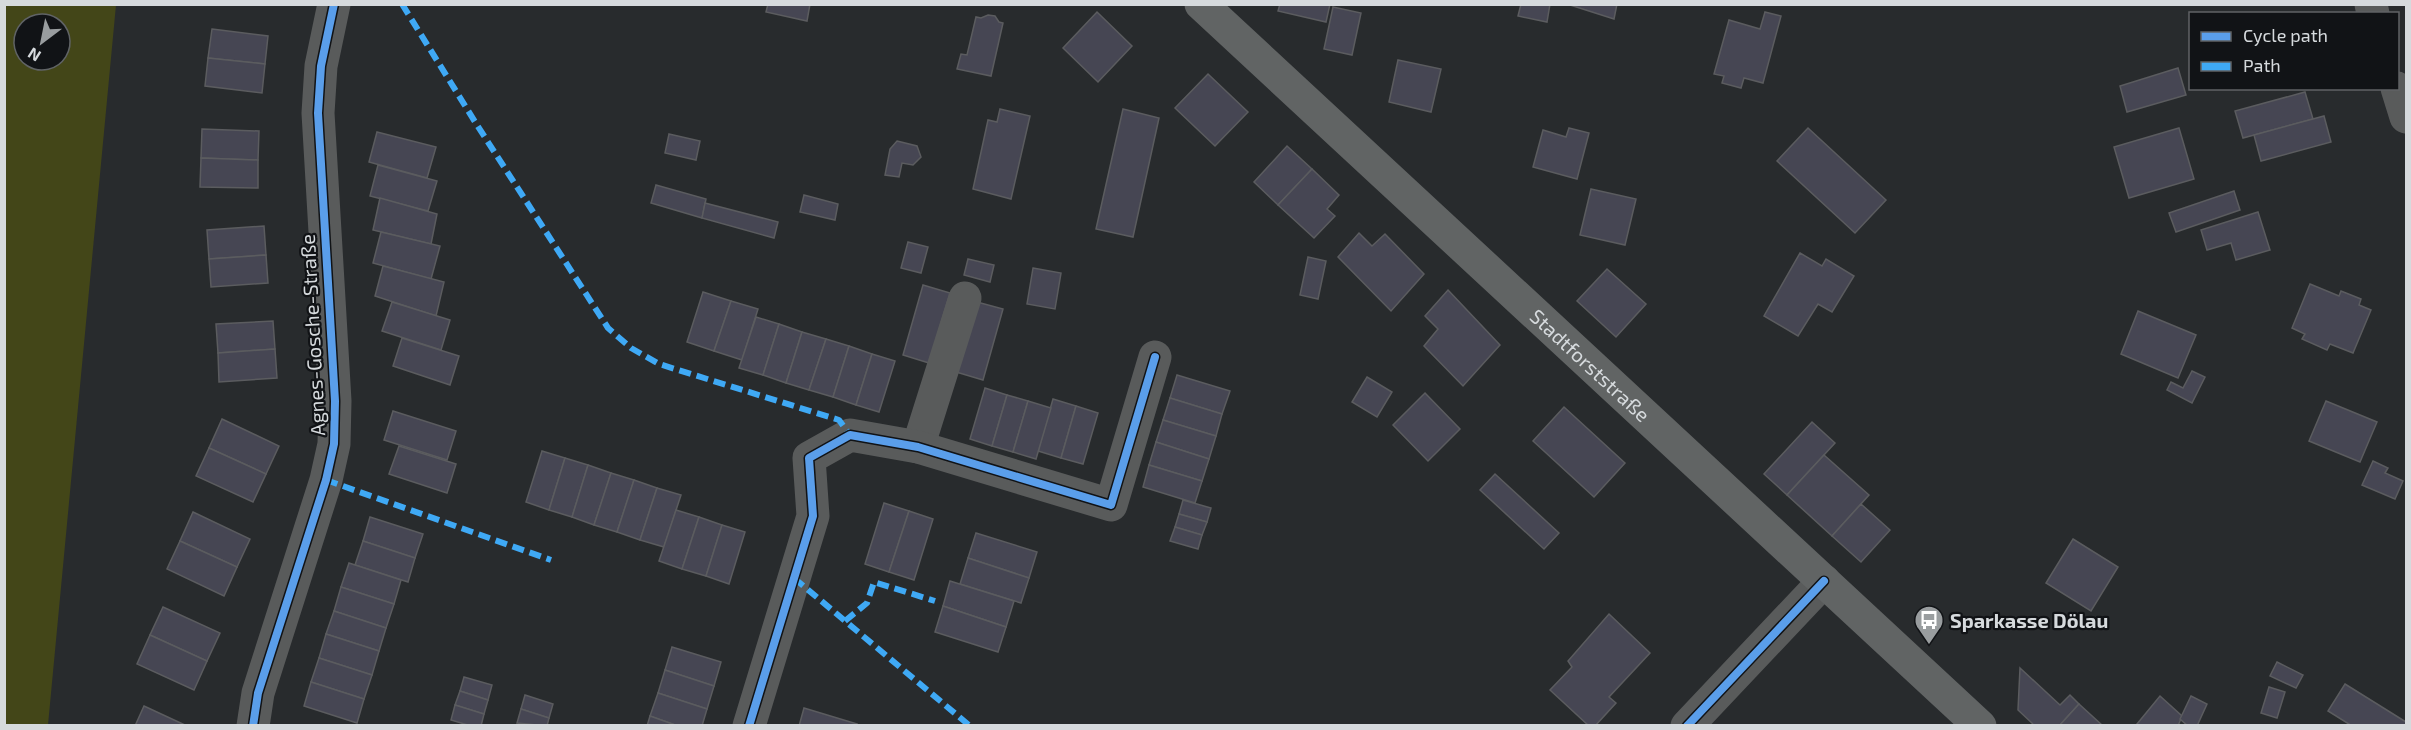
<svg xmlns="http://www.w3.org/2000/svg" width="2411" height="730" font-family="'Exo 2',sans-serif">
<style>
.green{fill:#434618;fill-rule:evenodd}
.building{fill:#464653;stroke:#5b5c5f;stroke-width:1.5}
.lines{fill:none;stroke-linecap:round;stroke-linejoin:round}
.minor{stroke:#595b5b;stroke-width:33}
.major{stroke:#616464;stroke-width:33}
.quiet{stroke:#3fa9f5;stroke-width:6;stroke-dasharray:12 6;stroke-linecap:butt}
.cycleway-casing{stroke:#111316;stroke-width:11}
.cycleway{stroke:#5a9eea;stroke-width:8}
.labels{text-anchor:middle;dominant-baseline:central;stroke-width:4.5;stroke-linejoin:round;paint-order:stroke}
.street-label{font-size:20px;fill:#d6dadd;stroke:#111316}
.poi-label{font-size:20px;font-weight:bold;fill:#d6dadd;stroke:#111316;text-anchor:start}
</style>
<rect width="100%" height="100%" fill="#282b2d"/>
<!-- green -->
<path class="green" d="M4 5H116L48 725H5ZM24 24H60V60H24Z"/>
<!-- building -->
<g class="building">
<polygon points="768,4 810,4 807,21 766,12"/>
<polygon points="1280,4 1330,4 1326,22 1278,11"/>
<polygon points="1521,4 1550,4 1547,22 1518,16"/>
<polygon points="1567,4 1617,4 1614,19"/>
<polygon points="1333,7 1361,13 1352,55 1324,49"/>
<polygon points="1097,12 1132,46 1098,82 1063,48"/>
<polygon points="1765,12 1781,16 1763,83 1744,78 1741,88 1722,83 1724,76 1714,74 1729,20 1760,29"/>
<polygon points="988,15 995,16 999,22 1003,23 991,76 957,69 961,54 967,55 976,17 981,18"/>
<polygon points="212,29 268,36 265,64 208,58"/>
<polygon points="208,58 265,64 262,93 205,86"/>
<polygon points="1398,60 1441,69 1431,112 1389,102"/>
<polygon points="2178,68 2186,95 2127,112 2120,86"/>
<polygon points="1208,74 1248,112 1215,146 1175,108"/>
<polygon points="2305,92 2313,119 2243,138 2235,111"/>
<polygon points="1000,109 1030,116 1011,199 973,189 988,120 997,122"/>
<polygon points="1123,109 1159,118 1133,237 1096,229"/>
<polygon points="2324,116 2331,142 2261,161 2254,135"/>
<polygon points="1569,128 1589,133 1577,179 1533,167 1543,130 1566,137"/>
<polygon points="1808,128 1886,200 1855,233 1777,161"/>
<polygon points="2179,128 2194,179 2129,198 2114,147"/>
<polygon points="202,129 259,131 258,160 201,158"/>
<polygon points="377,132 436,147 427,178 369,162"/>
<polygon points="669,134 700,141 696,160 665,153"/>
<polygon points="897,141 917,146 921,157 913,165 902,163 899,177 885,175 890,149"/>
<polygon points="1287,146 1312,169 1278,205 1254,182"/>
<polygon points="201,158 258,160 258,188 200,187"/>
<polygon points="378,165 437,181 428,211 370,196"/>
<polygon points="1312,169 1339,195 1327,209 1335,216 1314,238 1278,205"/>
<polygon points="656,185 706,199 702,218 651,203"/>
<polygon points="1591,189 1636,199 1625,245 1580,235"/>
<polygon points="2234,191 2240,210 2176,232 2169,213"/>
<polygon points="804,195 838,204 835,220 800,212"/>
<polygon points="380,198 437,214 431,244 373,230"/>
<polygon points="705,203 778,222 774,238 702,218"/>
<polygon points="2258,212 2270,250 2236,260 2231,243 2207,250 2201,230"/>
<polygon points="264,226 266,255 209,259 207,230"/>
<polygon points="381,232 440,246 431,279 373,263"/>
<polygon points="1359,233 1372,246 1385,234 1424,274 1391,311 1338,257"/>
<polygon points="908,242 928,247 921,273 901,268"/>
<polygon points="1800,253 1822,266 1826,259 1854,276 1832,312 1818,304 1798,336 1764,316"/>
<polygon points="266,255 268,283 211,287 209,259"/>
<polygon points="1308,257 1326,261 1318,299 1300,295"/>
<polygon points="968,259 994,265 990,282 964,275"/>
<polygon points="383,266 444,282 436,316 375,296"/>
<polygon points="1033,268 1061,273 1055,309 1027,304"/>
<polygon points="1607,269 1646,304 1616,337 1577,301"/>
<polygon points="2310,284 2339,296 2341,291 2361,299 2359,305 2371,310 2353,353 2330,344 2327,350 2302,339 2305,334 2292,328"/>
<polygon points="923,285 950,293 929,363 903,355"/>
<polygon points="1448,290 1500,345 1463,386 1424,346 1438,329 1425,316"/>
<polygon points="703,292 731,301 714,351 687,342"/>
<polygon points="731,301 758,309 742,360 714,351"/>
<polygon points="392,302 450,320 441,350 382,331"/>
<polygon points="977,302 1003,309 983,380 956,372"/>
<polygon points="2138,311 2196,335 2178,378 2121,354"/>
<polygon points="756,317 779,324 763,375 739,368"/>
<polygon points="273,321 275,349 218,353 216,324"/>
<polygon points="779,324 802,332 786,383 763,375"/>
<polygon points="802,332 826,339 809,390 786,383"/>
<polygon points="402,338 459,356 450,385 393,366"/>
<polygon points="826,339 849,346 833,397 809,390"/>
<polygon points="849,346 872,354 856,405 833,397"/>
<polygon points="275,349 277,378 219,382 218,353"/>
<polygon points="872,354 895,361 879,412 856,405"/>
<polygon points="2192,371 2205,377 2192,403 2167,390 2171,382 2183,388"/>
<polygon points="1177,375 1230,391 1222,414 1170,398"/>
<polygon points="1367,377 1392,392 1377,417 1352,402"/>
<polygon points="985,388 1007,395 992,446 970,439"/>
<polygon points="1425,393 1460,429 1428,461 1393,425"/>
<polygon points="1007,395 1028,401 1013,452 992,446"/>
<polygon points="1170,398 1222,414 1216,436 1163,420"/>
<polygon points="1053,399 1076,406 1061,458 1038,451"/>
<polygon points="1028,401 1051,408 1036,459 1013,452"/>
<polygon points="2326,401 2377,422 2360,462 2309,441"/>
<polygon points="1076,406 1098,413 1083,464 1061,458"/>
<polygon points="1564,407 1625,463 1594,497 1533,441"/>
<polygon points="393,411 456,431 447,460 384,440"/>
<polygon points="222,419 279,446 266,474 209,448"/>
<polygon points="1163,420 1216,436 1209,459 1156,442"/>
<polygon points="1812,422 1835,443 1787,495 1764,474"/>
<polygon points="1156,442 1209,459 1202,481 1149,465"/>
<polygon points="399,446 456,464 447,493 389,474"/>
<polygon points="209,448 266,474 253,502 196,476"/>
<polygon points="542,451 565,458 549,510 526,502"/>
<polygon points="1824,455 1869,495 1832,536 1787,495"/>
<polygon points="565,458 588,465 572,517 549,510"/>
<polygon points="2373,461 2388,468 2385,473 2403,481 2395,499 2362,485"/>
<polygon points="588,465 611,473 594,525 572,517"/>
<polygon points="1149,465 1202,481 1195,503 1143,487"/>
<polygon points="611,473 634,480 617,532 594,525"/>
<polygon points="1495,474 1559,533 1544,549 1480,490"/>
<polygon points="634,480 657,488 640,540 617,532"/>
<polygon points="657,488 681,495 664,547 640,540"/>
<polygon points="1183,500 1211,508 1207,522 1179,514"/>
<polygon points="884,503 909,511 889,572 865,564"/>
<polygon points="1861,504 1890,530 1861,562 1832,536"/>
<polygon points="676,510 699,517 682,569 659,561"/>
<polygon points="909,511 933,519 914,580 889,572"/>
<polygon points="193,512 250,539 237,567 180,541"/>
<polygon points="1179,514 1207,522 1202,535 1175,527"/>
<polygon points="370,517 423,534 415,558 363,541"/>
<polygon points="699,517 722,525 706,576 682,569"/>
<polygon points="722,525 745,532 729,584 706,576"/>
<polygon points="1175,527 1202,535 1198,549 1170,541"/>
<polygon points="976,533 1037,552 1029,578 968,558"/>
<polygon points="2073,539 2118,567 2091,611 2046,583"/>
<polygon points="180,541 237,567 224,596 167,569"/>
<polygon points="363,541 415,558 408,582 355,565"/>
<polygon points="968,558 1029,578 1021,603 960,584"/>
<polygon points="349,563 401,580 394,604 341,587"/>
<polygon points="950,581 1014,601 1006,627 943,606"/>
<polygon points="341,587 394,604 386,628 334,611"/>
<polygon points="943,606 1006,627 998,652 935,632"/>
<polygon points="163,607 220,633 207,661 150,635"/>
<polygon points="334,611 386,628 379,651 326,634"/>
<polygon points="1609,614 1650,653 1609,697 1616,703 1595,726 1589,726 1550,690 1572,667 1568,661"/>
<polygon points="326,634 379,651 372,675 319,658"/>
<polygon points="150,635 207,661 194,690 137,664"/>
<polygon points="672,647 721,662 714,686 665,670"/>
<polygon points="319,658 372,675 364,699 311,682"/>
<polygon points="2277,662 2303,675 2296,688 2270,676"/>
<polygon points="2020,668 2060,705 2070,695 2079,704 2059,726 2035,726 2018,710"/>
<polygon points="665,670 714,686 707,709 658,693"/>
<polygon points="464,677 492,685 488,700 460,691"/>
<polygon points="311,682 364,699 357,723 304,706"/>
<polygon points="2345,684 2406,722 2406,726 2352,726 2328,711"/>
<polygon points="2269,687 2285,692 2277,718 2261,713"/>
<polygon points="460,691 488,700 484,714 455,705"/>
<polygon points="658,693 707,709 702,726 678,726 650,716"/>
<polygon points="525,695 553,704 549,718 521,709"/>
<polygon points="2160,696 2182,716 2178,726 2139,726 2137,724"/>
<polygon points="2191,696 2207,704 2197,726 2188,726 2180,719"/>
<polygon points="2079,704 2103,726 2059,726"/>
<polygon points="455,705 484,714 481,726 471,726 451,720"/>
<polygon points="144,706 187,726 135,726"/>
<polygon points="804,708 857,724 856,726 799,726"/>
<polygon points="521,709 549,718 547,726 517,723"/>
<polygon points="650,716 678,726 647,726"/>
</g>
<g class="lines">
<!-- minor -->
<g class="minor">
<polyline points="2371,4 2373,14"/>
<polyline points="2397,88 2406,117"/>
<polyline points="918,447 965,298"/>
<polyline points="253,726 258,693 326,480 334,444 335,401 318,113 321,66 334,4"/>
<polyline points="749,726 813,516 809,458 850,435 918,447 1111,505 1155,357"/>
<polyline points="1687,726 1824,581"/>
</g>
<!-- major -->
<path class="major" id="s1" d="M1201 4 1980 726"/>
<!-- quiet -->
<g class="quiet">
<polyline points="402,4 477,125 608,328 631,348 659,364 839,420 850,435"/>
<polyline points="326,480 551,560"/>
<polyline points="794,578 970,726"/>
<polyline points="845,621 867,603 874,582 935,601"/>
</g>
<!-- cycleway casing -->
<g class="cycleway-casing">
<g id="cycleway">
<polyline points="253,726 258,693 326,480 334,444 335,401 318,113 321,66 334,4"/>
<polyline points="749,726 813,516 809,458 850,435 918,447 1111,505 1155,357"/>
<polyline points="1687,726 1824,581"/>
</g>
</g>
<!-- cycleway -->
<use href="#cycleway" class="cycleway"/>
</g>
<!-- icons -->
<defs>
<g id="bus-pin" transform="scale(1.5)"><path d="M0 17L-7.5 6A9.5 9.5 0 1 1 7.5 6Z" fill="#999d9f" stroke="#111316"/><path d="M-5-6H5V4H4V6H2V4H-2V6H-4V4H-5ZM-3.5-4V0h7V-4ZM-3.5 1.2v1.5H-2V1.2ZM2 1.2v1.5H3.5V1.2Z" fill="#fff"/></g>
</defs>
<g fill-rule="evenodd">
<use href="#bus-pin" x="1929" y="620"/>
</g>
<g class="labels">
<!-- street labels -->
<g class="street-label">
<text transform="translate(312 335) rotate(-93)">Agnes-Gosche-Straße</text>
<text stroke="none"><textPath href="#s1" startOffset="531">Stadtforststraße</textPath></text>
</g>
<!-- poi labels -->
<g class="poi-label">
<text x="1950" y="620">Sparkasse Dölau</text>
</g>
</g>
<!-- border -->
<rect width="2411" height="730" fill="none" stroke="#d6dadd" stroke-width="12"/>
<!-- legend -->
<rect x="2189" y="12" width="210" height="78" fill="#111316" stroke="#606366" stroke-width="1.5"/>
<rect x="2201" y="32" width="30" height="9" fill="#5a9eea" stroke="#606366" stroke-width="1.5"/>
<text x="2243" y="42" font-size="18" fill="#d6dadd">Cycle path</text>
<rect x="2201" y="62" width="30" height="9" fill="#3fa9f5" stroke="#606366" stroke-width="1.5"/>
<text x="2243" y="72" font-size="18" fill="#d6dadd">Path</text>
<!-- north arrow -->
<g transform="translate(42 42) rotate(212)"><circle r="28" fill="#111316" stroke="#606366" stroke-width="1.5"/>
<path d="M0-4.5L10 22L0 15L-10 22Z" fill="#999d9f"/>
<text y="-9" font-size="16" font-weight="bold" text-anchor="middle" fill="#d6dadd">N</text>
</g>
</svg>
